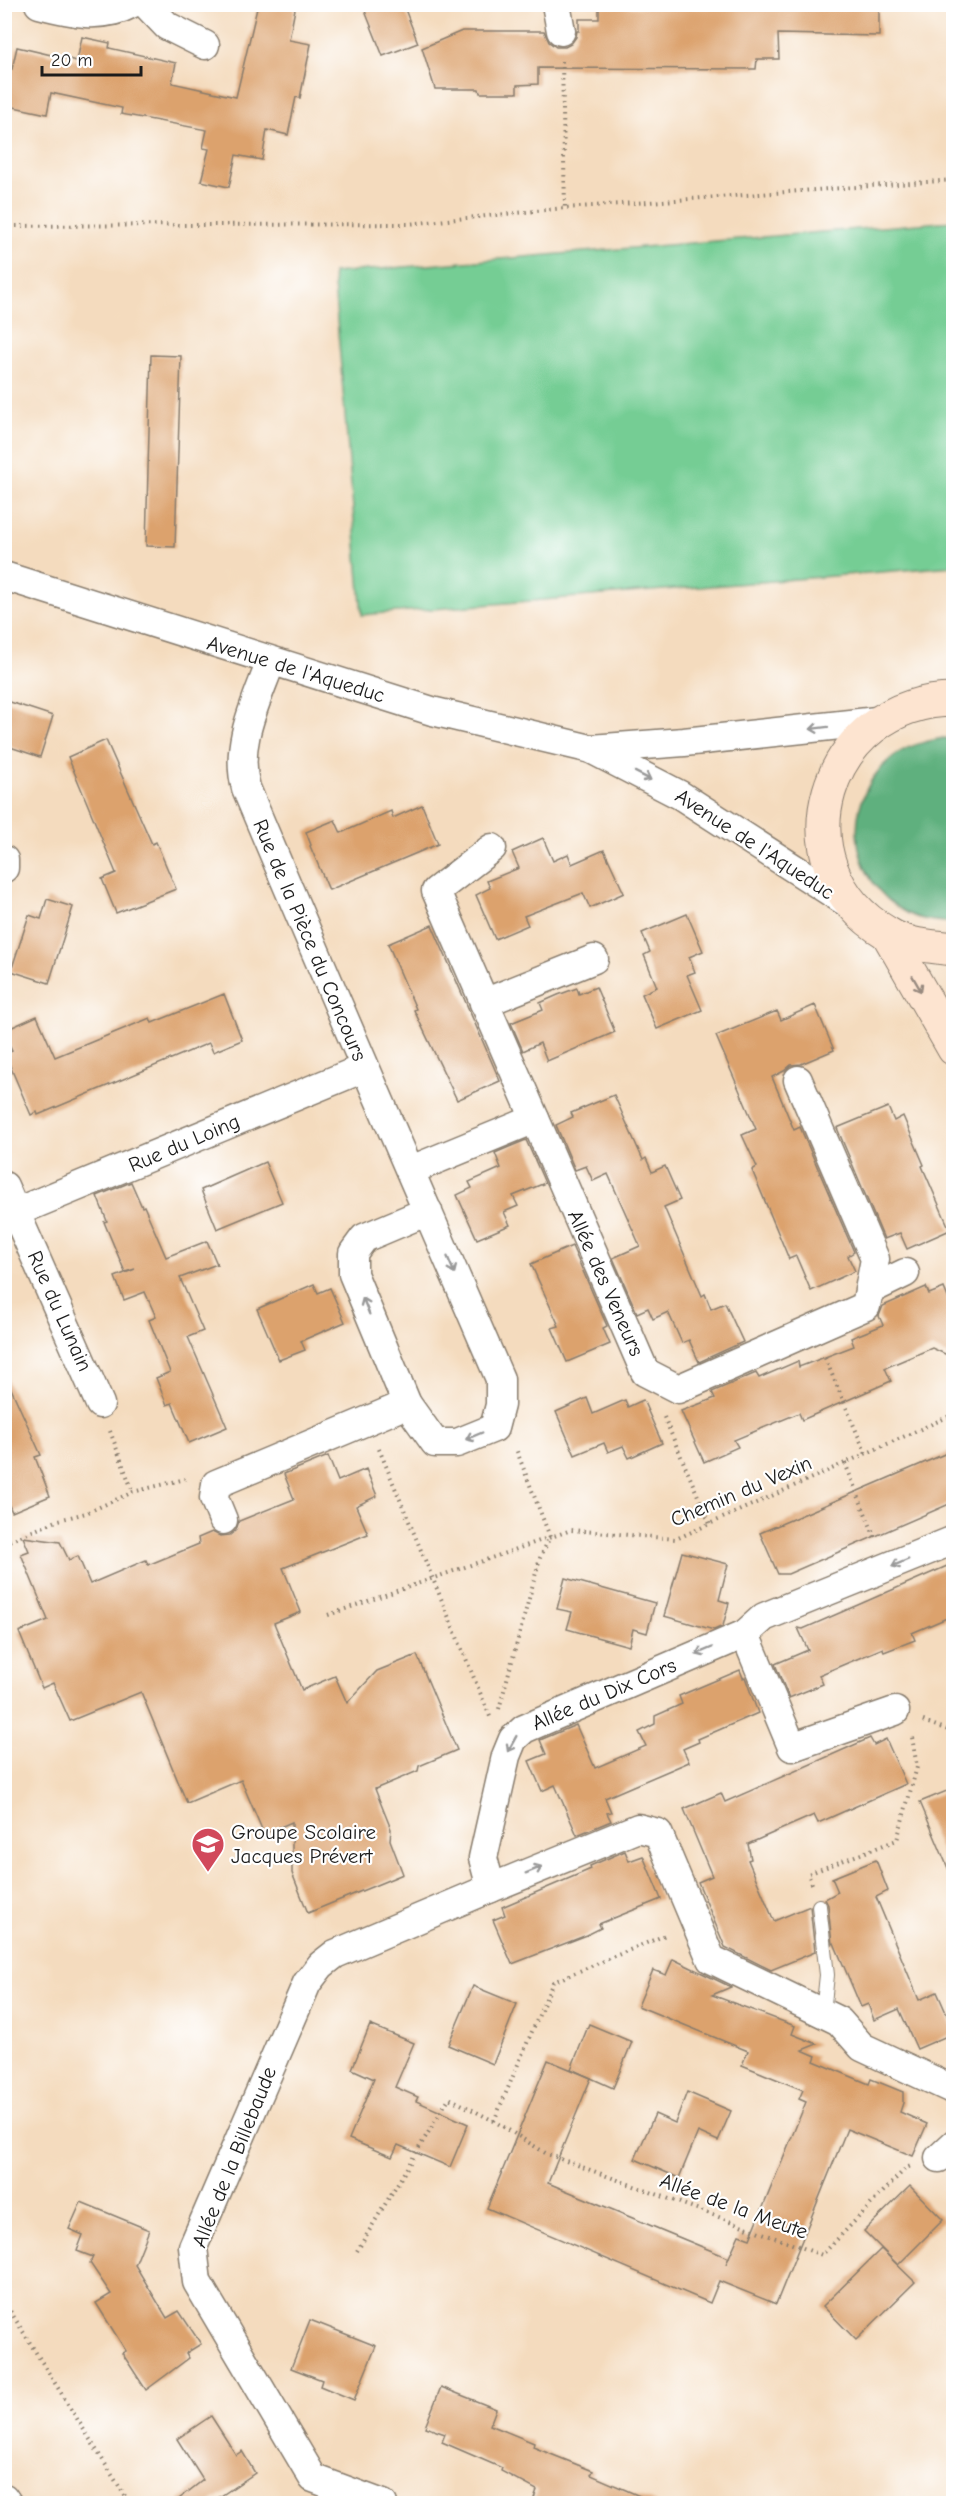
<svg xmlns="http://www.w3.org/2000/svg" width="958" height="2508" font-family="'Comic Neue',sans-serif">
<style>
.green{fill:#74cd94;stroke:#487458;stroke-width:1.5}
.forest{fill:#5fb07e;stroke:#3e664d;stroke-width:1.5}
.building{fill:#dca26d}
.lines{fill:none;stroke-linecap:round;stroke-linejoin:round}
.lane-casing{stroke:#887c6d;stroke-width:16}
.street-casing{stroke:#887c6d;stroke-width:31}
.secondary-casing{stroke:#887c6d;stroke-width:35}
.path{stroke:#887c6d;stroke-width:4;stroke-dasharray:1.5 4.5;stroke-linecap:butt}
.lane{stroke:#fff;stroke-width:14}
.street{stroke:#fff;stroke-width:28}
.secondary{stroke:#fde4d0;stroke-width:33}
.oneway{stroke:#999}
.oneway2{stroke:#988a7f}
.labels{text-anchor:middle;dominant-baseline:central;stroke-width:4.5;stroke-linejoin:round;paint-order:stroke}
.street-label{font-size:21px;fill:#1c1c1c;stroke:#fff}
.poi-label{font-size:21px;fill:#1c1c1c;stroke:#fff;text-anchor:start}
</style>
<rect width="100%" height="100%" fill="#fff"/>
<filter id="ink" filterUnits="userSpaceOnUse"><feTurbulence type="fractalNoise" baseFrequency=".0167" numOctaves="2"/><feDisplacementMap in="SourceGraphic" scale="12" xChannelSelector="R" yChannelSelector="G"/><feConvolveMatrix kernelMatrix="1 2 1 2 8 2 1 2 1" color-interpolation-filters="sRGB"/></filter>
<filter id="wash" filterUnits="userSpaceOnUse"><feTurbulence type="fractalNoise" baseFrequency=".008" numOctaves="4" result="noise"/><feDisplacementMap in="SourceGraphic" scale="24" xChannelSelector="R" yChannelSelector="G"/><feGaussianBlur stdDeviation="1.35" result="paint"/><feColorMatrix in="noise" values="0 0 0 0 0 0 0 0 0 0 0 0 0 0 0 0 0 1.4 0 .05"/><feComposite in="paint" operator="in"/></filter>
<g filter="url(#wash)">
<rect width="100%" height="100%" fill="#f4dbbe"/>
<!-- green -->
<polygon class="green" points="953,221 953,566 362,615 333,273"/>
<!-- forest -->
<path class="forest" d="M943 738 953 739V923C938 921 922 921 909 914 844 881 839 791 900 752 913 744 928 741 943 738Z"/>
<g id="blocks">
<!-- building -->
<g class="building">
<polygon points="258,4 296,4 289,40 311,44 300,98 296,97 288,135 267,130 262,160 236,155 229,187 201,181 209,149 203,148 207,130 121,114 122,108 51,93 47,114 4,105 4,67 12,69 17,47 77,61 82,37 110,43 109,48 176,63 172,83 236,97"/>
<polygon points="380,4 403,4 418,43 383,56 365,11"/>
<polygon points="800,4 879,4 879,36 778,34 779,59 757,59 756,69 538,68 538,84 517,85 517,93 480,93 479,89 435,89 422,48 462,31 544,31 549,42 556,47 565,47 571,44 576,37 577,31 579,31 579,19 599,19 599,7 800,8"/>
<polygon points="151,355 181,356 175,547 146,546"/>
<polygon points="4,700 53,716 40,757 4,745"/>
<polygon points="106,740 152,844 156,842 176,889 116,913 102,879 116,873 68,757"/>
<polygon points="422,805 438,844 329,890 310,846 311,845 306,832 335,820 341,833 391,811 393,818"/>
<polygon points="543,838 553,861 568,854 572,864 604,850 624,893 590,908 583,893 524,916 528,925 495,939 476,895 490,888 487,881 519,868 512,852"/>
<polygon points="47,899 73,907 49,983 11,971 29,915 41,919"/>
<polygon points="687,914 703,951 689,957 695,972 687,975 702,1010 657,1029 642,994 657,987 644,955 650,952 642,933"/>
<polygon points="432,925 500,1081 457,1100 414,1010 416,1009 388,944"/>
<polygon points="596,987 615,1032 547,1061 540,1043 523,1051 511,1023 543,1010 540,1003 558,995 577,988 579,994"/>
<polygon points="224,994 242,1040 213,1052 209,1043 38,1115 37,1112 31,1115 5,1054 12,1051 5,1036 10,1034 8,1029 37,1016 55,1057 150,1018 152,1023"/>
<polygon points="815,1005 834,1050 801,1064 791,1065 784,1071 772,1077 794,1130 800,1127 854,1252 848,1256 855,1271 811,1291 796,1256 789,1259 752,1170 757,1167 742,1135 756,1129 716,1036 777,1011 781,1020"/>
<polygon points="614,1095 643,1160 646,1158 652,1172 665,1166 680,1200 664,1207 702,1296 705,1294 711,1309 725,1303 743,1342 699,1362 689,1340 682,1343 668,1312 653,1319 648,1308 637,1313 613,1258 640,1246 608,1174 593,1181 586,1166 575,1170 556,1125 573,1117 571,1113"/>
<polygon points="888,1107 894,1121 903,1116 924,1165 922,1166 950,1230 907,1249 900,1233 884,1239 837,1128"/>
<polygon points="526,1140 545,1183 513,1196 518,1206 504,1212 510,1225 477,1239 457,1195 472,1188 469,1182 501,1168 495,1153"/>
<polygon points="265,1162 282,1202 217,1229 201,1190"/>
<polygon points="131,1182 142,1207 144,1206 166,1257 207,1241 217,1264 180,1278 203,1331 188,1337 227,1427 189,1443 172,1403 167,1405 156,1378 170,1372 149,1320 156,1317 145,1292 124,1300 115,1277 135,1269 125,1272 104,1222 107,1221 97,1196"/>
<polygon points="572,1246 607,1326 603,1328 610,1344 567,1362 552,1328 559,1326 531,1264"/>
<polygon points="314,1284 318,1293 330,1288 345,1322 301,1341 305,1350 279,1360 257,1309"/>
<polygon points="926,1287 929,1294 944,1288 954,1312 954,1358 932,1348 885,1368 891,1381 802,1420 799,1413 734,1440 738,1447 704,1462 681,1411 715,1398 712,1392 756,1373 759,1378 798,1361 799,1367 854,1346 851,1338 883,1325 879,1316 883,1306"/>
<polygon points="4,1373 41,1455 35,1457 50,1496 12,1512 4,1494"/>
<polygon points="587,1398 593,1414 625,1400 628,1407 643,1400 662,1443 629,1458 623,1446 608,1452 604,1443 575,1455 556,1412"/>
<polygon points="954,1450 954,1502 788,1574 778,1574 760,1533"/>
<polygon points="328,1456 338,1481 366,1469 377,1496 356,1506 368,1534 283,1568 301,1612 274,1623 302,1690 335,1676 347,1703 377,1671 417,1655 457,1750 419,1766 418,1771 375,1789 391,1829 390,1840 403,1874 308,1913 292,1873 292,1822 264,1834 241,1780 187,1803 141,1692 70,1721 53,1683 42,1688 19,1632 48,1620 21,1554 29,1551 23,1537 60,1542 69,1560 78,1556 90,1584 146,1560 148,1565 199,1544 198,1538 212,1532 220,1536 230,1535 236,1530 239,1521 294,1499 284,1474"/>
<polygon points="682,1552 728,1564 719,1600 729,1603 723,1626 714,1630 664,1616"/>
<polygon points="954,1563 954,1615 912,1633 915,1640 884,1652 883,1648 819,1675 823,1684 789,1698 775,1664 808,1650 798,1628 803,1629"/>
<polygon points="565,1578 655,1603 647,1633 633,1629 629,1646 567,1629 572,1612 557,1609"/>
<polygon points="740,1670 743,1678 745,1677 758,1713 698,1739 699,1742 683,1749 689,1762 605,1798 611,1812 607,1813 611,1821 577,1835 555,1785 542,1791 529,1761 546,1754 540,1740 576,1725 595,1768 646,1746 639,1732 655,1724 655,1716 682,1704 679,1696"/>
<polygon points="870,1738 874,1745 886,1739 906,1784 818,1823 814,1815 748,1844 751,1859 748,1860 774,1921 810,1906 815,1952 771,1970 725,1947 698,1882 712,1876 684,1809 721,1793 725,1802"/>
<polygon points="954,1788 954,1880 953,1880 920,1802"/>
<polygon points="625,1851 629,1861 643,1856 661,1899 599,1924 601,1928 587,1935 512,1964 493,1920 505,1915 502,1907 591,1869 590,1866"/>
<polygon points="876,1860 888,1891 876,1897 919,2000 937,1992 954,2031 954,2033 917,2049 899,2009 874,2020 868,2004 861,2007 834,1943 832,1944 828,1905 825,1899 838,1892 832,1878"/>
<polygon points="673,1959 731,1987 712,1995 795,2026 792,2034 817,2044 802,2050 816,2056 814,2061 869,2084 871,2079 903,2092 903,2103 900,2112 927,2124 913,2156 847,2129 776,2304 719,2281 710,2303 487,2208 548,2060 591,2078 548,2183 729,2258 726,2264 739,2235 750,2239 806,2102 799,2099 803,2090 742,2065 748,2051 638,2006 653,1970 666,1975"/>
<polygon points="473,1986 517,2004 493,2064 448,2045"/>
<polygon points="589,2024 632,2042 613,2088 571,2069"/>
<polygon points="370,2025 414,2043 395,2087 418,2097 416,2101 468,2124 450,2167 398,2145 392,2157 349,2139 374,2079 352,2069"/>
<polygon points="687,2092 731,2111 718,2141 698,2132 679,2178 635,2159 655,2114 675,2123"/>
<polygon points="910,2186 943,2220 898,2265 864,2231"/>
<polygon points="81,2202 149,2230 135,2265 167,2318 179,2311 201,2344 186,2353 189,2358 146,2390 122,2353 126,2351 96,2303 111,2294 90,2263 93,2257 77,2251 83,2235 69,2229"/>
<polygon points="881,2249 915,2282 856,2340 823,2306"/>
<polygon points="310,2320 376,2346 354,2400 320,2386 322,2380 291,2368"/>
<polygon points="441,2387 496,2409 490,2425 534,2443 533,2447 593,2471 591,2475 658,2504 548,2504 534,2498 537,2490 501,2471 502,2468 442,2442 445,2434 425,2427"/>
<polygon points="211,2416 236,2455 242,2451 255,2473 209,2504 182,2504 179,2499 203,2480 177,2439"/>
</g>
</g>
</g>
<g filter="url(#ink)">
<use href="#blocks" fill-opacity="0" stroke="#887c6d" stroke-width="1.5"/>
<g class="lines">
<!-- lane casing -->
<g class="lane-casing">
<polyline id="lane" points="819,1906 827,1975 823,2013"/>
</g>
<!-- street casing -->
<g class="street-casing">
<g id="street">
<path d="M39 4C70 12 101 20 131 4"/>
<polyline points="146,4 167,26 205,45"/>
<polyline points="556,4 561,31"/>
<polyline points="4,576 432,711 591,749 680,795 854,907"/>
<path d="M271 661C256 703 234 744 246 788 329 986 415 1182 500 1379V1405L494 1428 457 1443H435L407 1404 353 1274V1253L364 1238 428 1211"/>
<polyline points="591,749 684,742 877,721"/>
<polyline points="492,848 436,891 645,1372 678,1389 866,1306 875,1259 798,1080"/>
<polyline points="4,860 4,868"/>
<polyline points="484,1003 594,959"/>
<polyline points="411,1170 535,1119"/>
<polyline points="4,1186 100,1404"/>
<polyline points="4,1217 364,1068"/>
<polyline points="870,1290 905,1273"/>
<polyline points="223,1520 214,1498 216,1484 407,1404"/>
<polyline points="954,1540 764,1617 745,1634 524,1729 513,1739 506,1756 483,1858 491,1888 638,1828 658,1833 711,1959 839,2021 862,2047 954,2090"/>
<polyline points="745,1634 792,1747 895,1711"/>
<polyline points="939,2158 954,2144"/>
<polyline points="4,2498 8,2504"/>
<polyline points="383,2504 313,2478 197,2282 193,2247 307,1983 321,1965 335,1954 491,1888"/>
</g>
</g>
<!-- secondary casing -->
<g class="secondary-casing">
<g id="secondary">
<path d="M954 700C823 701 774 866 887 933 907 946 931 946 954 949"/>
<polyline points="888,934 954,1049"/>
</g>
</g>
<!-- path -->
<g class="path">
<polyline points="562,61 565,208"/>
<polyline points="4,226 408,224 565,208 954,180"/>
<polyline points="825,1358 866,1454"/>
<polyline points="664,1417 710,1524"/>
<polyline points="110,1431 133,1492"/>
<polyline points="379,1449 491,1719"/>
<polyline points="845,1463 876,1540"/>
<polyline points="4,1543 59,1520 86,1513 133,1492 185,1479"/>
<polyline points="328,1615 571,1530 676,1539 954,1414"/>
<polyline points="499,1709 540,1558 550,1537 516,1449"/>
<polyline points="923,1721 954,1732"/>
<polyline points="812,1884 808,1874 897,1840 917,1767 912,1737"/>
<polyline points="494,2121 553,1982 668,1934"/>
<polyline points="357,2251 449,2098 494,2121 547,2154 822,2255 906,2168 911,2166"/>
<polyline points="4,2301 130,2504"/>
</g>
<!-- lane -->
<use href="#lane" class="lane"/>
<!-- street -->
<use href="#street" class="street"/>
<!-- secondary -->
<use href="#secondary" class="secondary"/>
</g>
<!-- one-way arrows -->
<defs><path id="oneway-shaft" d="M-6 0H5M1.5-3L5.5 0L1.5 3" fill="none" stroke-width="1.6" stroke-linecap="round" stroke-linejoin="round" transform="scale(1.5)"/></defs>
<g class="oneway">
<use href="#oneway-shaft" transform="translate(819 728) rotate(173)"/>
<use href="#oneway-shaft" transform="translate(643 776) rotate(27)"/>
<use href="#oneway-shaft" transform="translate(451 1265) rotate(67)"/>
<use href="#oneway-shaft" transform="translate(366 1306) rotate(-112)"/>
<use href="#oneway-shaft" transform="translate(474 1436) rotate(157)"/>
<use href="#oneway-shaft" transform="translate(900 1563) rotate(157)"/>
<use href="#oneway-shaft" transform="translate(704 1651) rotate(157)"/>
<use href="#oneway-shaft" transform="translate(512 1744) rotate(119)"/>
<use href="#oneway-shaft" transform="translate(534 1870) rotate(-22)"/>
</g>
<use class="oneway2" href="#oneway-shaft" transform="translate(917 984) rotate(60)"/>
</g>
<!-- icons -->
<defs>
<g id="school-pin" transform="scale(1.725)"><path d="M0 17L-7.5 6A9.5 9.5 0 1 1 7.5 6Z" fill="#d1495b" stroke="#fff"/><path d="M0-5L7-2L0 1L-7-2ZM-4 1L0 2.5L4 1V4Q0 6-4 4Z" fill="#fff"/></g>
</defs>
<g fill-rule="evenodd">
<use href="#school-pin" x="208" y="1844"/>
</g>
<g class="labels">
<!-- street labels -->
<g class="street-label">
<text transform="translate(296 669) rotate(17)">Avenue de l'Aqueduc</text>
<text transform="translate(755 844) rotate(33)">Avenue de l'Aqueduc</text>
<text transform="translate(310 940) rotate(67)">Rue de la Pièce du Concours</text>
<text transform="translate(184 1143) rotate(-23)">Rue du Loing</text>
<text transform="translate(606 1283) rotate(66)">Allée des Veneurs</text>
<text transform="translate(60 1311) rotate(66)">Rue du Lunain</text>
<text transform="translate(741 1491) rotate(-23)">Chemin du Vexin</text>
<text transform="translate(604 1694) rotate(-23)">Allée du Dix Cors</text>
<text transform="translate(234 2157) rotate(-68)">Allée de la Billebaude</text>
<text transform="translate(734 2206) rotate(20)">Allée de la Meute</text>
</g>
<!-- poi labels -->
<g class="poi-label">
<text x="231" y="1832">Groupe Scolaire<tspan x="231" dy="24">Jacques Prévert</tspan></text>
</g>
</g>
<!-- margin -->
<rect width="958" height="2508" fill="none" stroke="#fff" stroke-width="24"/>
<!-- scale -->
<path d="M42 66v9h99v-9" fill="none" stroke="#1c1c1c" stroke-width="3"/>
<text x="51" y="66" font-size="18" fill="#1c1c1c" stroke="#ffffff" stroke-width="4.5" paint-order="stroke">20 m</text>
</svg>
